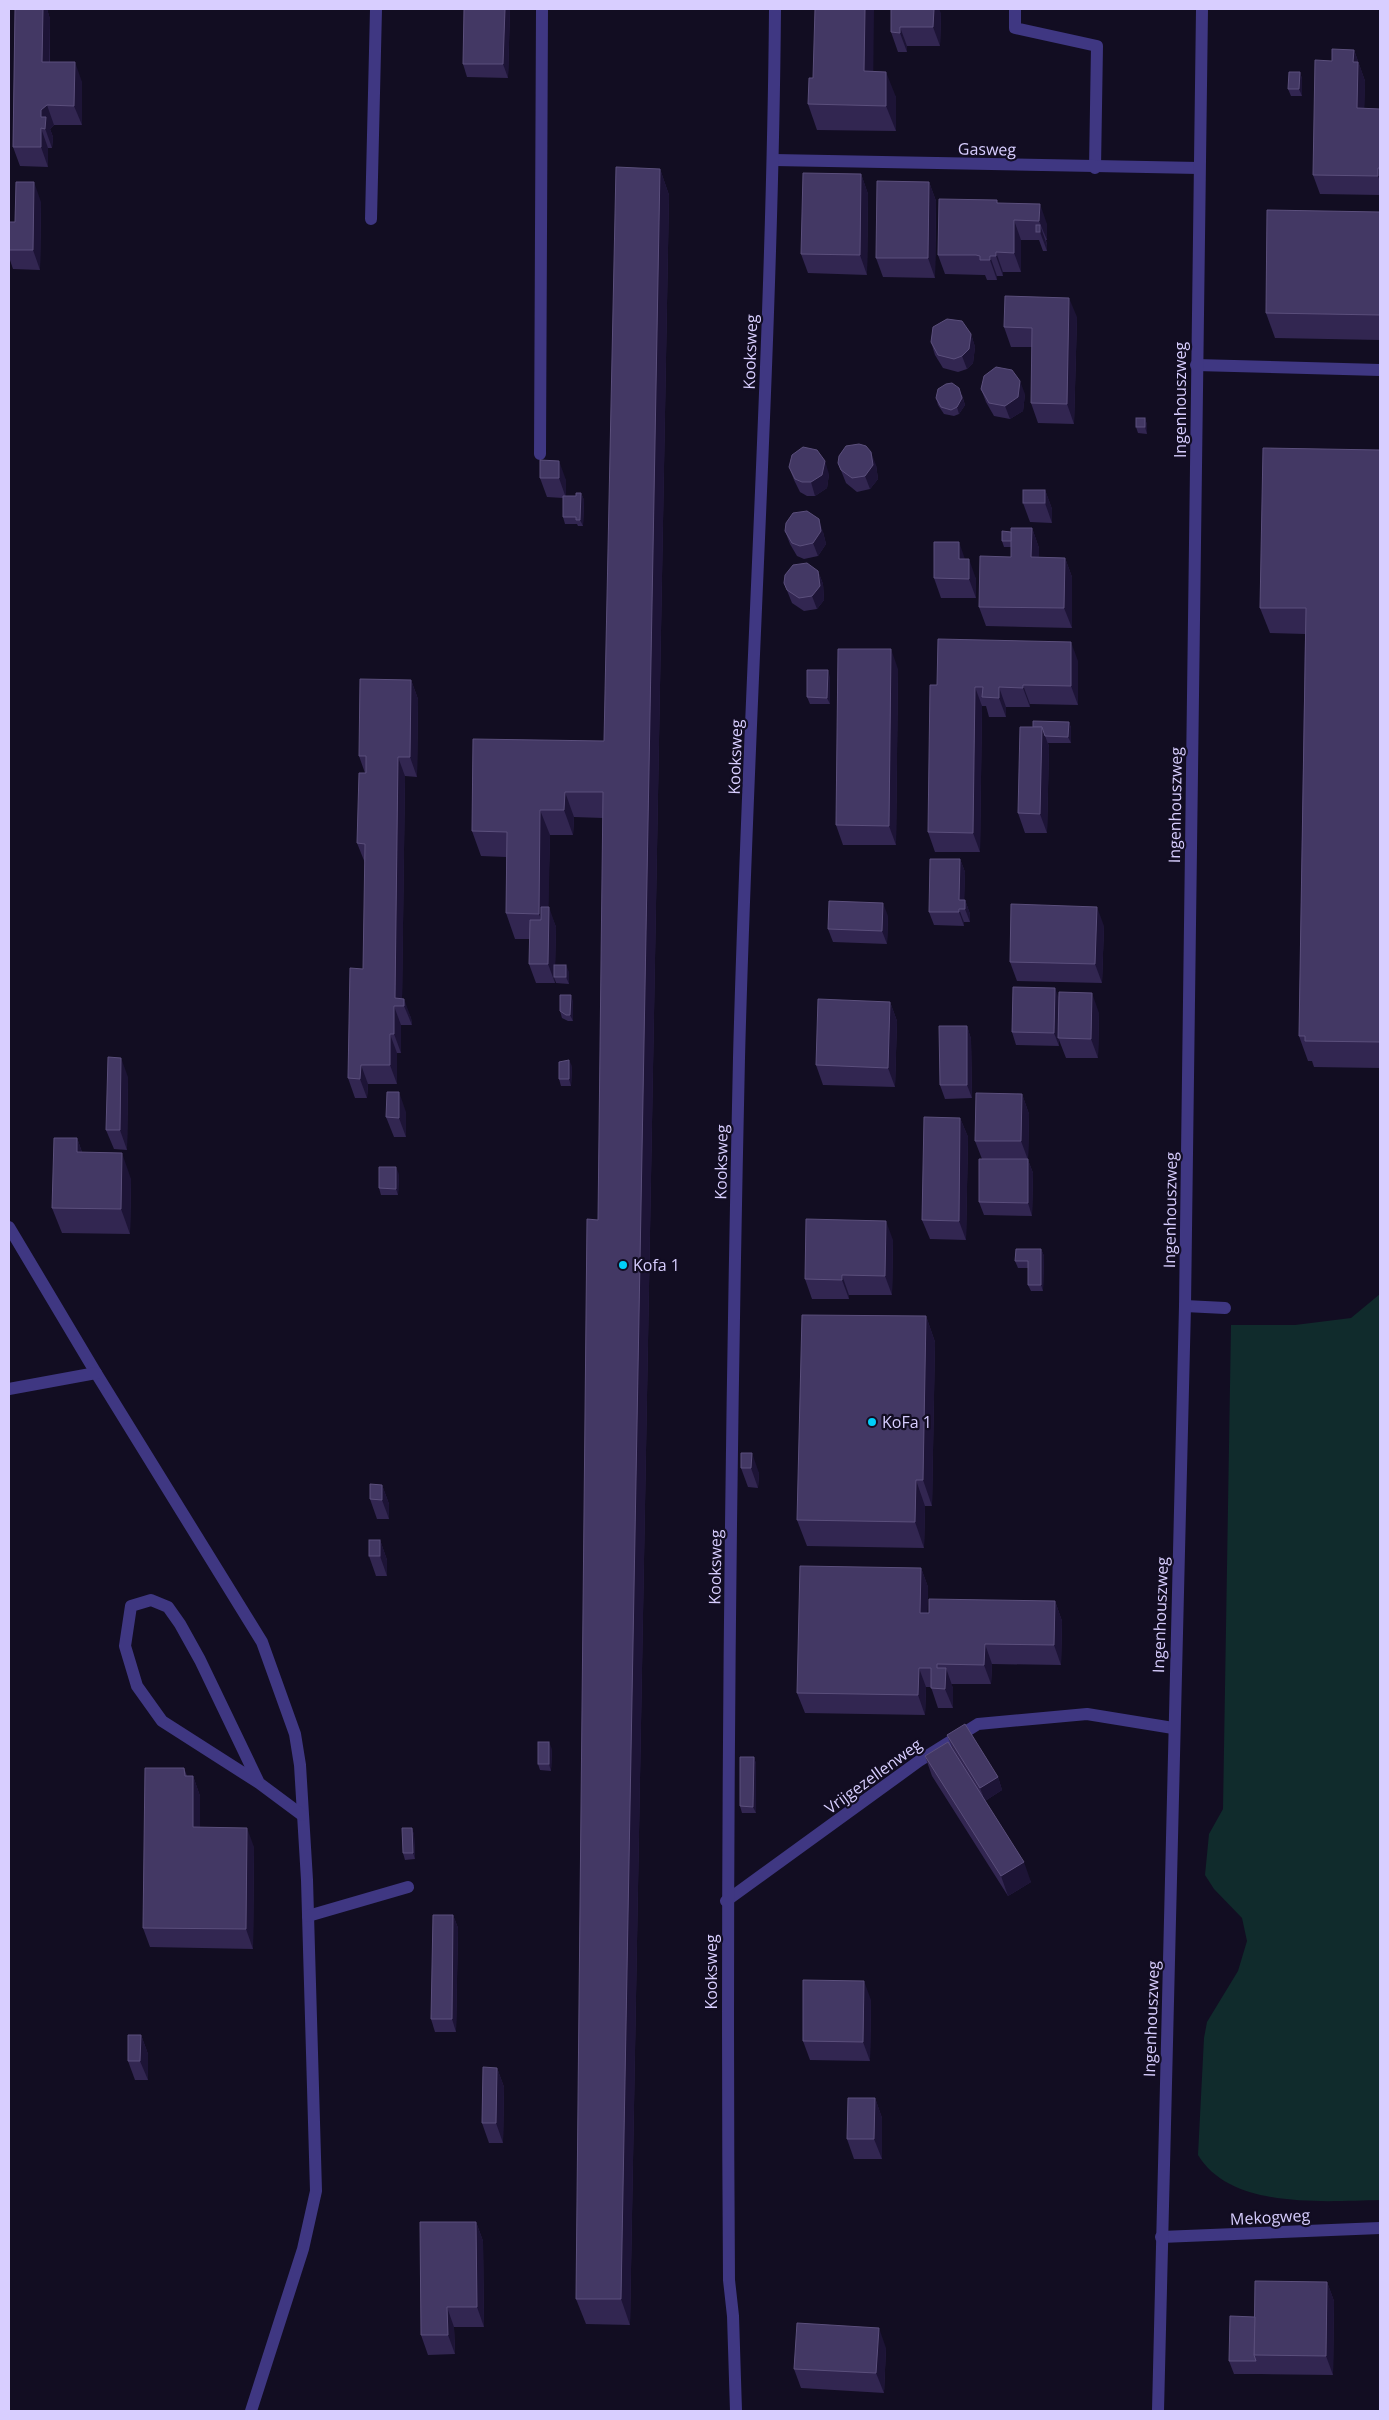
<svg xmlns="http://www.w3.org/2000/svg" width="1389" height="2420" font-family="'Open Sans',sans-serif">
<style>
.green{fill:#102b2c}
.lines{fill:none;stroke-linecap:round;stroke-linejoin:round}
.lane{stroke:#3f3782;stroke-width:12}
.street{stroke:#3f3782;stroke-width:12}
.wall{fill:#322651}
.shaded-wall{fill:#1d1436}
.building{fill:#433864;stroke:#5b4f7c}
.poi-dot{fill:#00cff9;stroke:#120d22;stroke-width:2}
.labels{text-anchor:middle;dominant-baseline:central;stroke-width:4.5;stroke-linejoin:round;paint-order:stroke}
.street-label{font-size:16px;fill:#d8ceff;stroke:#120d22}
.poi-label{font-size:16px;fill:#d8ceff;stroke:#120d22;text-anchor:start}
</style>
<rect width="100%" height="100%" fill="#120d22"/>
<!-- green -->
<path class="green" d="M1380 1294V2200C1325 2201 1231 2210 1198 2155L1204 2038 1207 2022 1238 1971 1247 1941 1242 1918 1214 1889 1205 1875 1209 1834 1223 1809 1231 1325H1295L1351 1318Z"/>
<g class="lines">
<!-- lane -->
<g class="lane">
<polyline points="1015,9 1015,28 1097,46 1095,168"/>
<polyline points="774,160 1199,168"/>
<polyline points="371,219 376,9"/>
<polyline points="1196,365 1380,370"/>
<polyline points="540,454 542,9"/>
<polyline points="9,1227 96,1373 262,1642 295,1734 300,1765 307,1880 316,2191 303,2249 251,2411"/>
<polyline points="1185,1306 1225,1308"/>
<polyline points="9,1389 96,1373"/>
<polyline points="259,1783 200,1660 180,1624 168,1607 151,1600 131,1606 125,1646 137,1686 162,1721 259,1783 302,1815"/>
<polyline points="726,1901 919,1761 978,1724 1087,1714 1173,1728"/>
<polyline points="308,1916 408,1887"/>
<polyline points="1161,2237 1380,2228"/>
<path d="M736 2411 733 2316 729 2280C726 1872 730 1465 739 1058 748 708 772 359 775 9"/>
</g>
<!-- street -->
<polyline class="street" points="1158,2411 1185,1306 1202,9"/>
</g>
<!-- wall -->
<g class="wall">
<polygon points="15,9 47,9 50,19 50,62 82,82 82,125 54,125 50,129 53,137 52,148 48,148 48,167 20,166 13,147"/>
<polygon points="510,9 508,78 467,77 463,64"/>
<polygon points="891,9 941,13 940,46 907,46 907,52 898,52 891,32"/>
<rect x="1092" y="9" width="8" height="1"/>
<polygon points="1354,50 1365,81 1364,108 1380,109 1380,195 1320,194 1313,175 1332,61"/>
<polygon points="874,71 896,97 896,131 817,130 808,104 813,78"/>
<polygon points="1300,72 1302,79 1302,96 1291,96 1288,89"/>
<polygon points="660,169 669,195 630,2325 586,2324 576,2299 598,1220 603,818 574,817 573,835 550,835 548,907 556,927 555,965 569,972 569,984 556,983 555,980 555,983 536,983 529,964 530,939 515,939 506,913 506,857 481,856 472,831 604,741"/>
<polygon points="861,174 868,194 867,275 808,273 801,254"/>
<polygon points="929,182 936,201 935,278 883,277 876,258"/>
<polygon points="41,202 40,270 13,269 9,257 9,222 15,222"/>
<polygon points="998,203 1047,224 1047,240 1046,240 1047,245 1047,251 1043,251 1039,240 1021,240 1021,272 1003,272 1003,276 997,276 997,280 987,280 985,275 983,275 945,274 938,255"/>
<polygon points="1380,212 1380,340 1275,338 1266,313"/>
<polygon points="1077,317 1074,424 1038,423 1031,403 1032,347 1011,347 1004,327"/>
<polygon points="971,334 975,347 973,363 967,369 958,372 943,368 935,355 931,342"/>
<polygon points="981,389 1025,394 1023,411 1010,419 994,416 986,402"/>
<polygon points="962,395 965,405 959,414 954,416 944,414 938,405 936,398"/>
<polygon points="1145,418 1147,425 1147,434 1138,433 1136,427"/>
<polygon points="1380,450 1380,1068 1314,1067 1312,1061 1308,1061 1299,1036 1305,634 1270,633 1260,608"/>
<polygon points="540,460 566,480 566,496 576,496 581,493 584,500 583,526 578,526 577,524 565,524 563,517 563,498 547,497 540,478"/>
<polygon points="838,463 876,465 878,479 870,489 857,492 846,483"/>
<polygon points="789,467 829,474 827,488 815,496 807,496 800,492 794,480"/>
<polygon points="1045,490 1052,509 1052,523 1030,522 1023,503"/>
<polygon points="1032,528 1039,548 1039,557 1065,558 1072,577 1072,628 986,626 979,607 1011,557 1011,547 1004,547 1002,541 1011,532"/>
<polygon points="785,531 823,532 826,544 818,556 804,559 797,556 790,544"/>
<polygon points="965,559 976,579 976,598 941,598 934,578"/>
<polygon points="818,571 823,584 824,600 817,609 804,611 792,603 784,583"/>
<polygon points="1078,661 1078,705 1030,704 1030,707 1006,707 1006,717 989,717 986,706 982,706 980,852 935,852 928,832 937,685"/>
<polygon points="898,669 896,845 843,845 836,825"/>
<polygon points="830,677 830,704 810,704 807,697"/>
<polygon points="411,680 418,699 417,777 405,776 402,998 411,1018 412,1025 401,1025 401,1053 397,1053 397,1084 368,1084 367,1098 355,1098 348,1078 363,969 365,863 357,843 365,773 359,756"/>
<polygon points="1069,722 1071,728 1071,743 1048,743 1049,747 1047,833 1025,833 1018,813 1033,727"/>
<polygon points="960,859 965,872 964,900 965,900 970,914 970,922 964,922 964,926 934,925 929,912"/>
<polygon points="888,916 887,944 833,942 828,929"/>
<polygon points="1104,926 1102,983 1017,981 1010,962"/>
<polygon points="1059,998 1099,1013 1098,1058 1066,1058 1059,1040 1059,1046 1016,1045 1012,1032"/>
<polygon points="573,1001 573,1021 568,1021 562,1018 560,1011"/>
<polygon points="890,1002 897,1021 895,1087 823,1085 816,1065"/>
<polygon points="967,1026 971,1039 972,1098 945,1099 940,1085"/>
<polygon points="572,1066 571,1086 561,1086 559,1079"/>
<polygon points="128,1077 127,1150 114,1149 106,1130"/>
<polygon points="1022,1094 1029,1114 1028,1160 1033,1173 1032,1216 984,1215 979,1202 982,1159 975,1141"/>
<polygon points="406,1112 406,1137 394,1137 386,1117"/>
<polygon points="960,1118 968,1137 966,1240 930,1239 922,1220"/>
<polygon points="77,1138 82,1152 131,1179 130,1234 62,1233 52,1208"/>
<polygon points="399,1174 398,1195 381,1195 379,1188"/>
<polygon points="893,1240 892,1295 849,1295 849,1299 812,1299 805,1279"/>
<polygon points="1041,1249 1044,1256 1043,1291 1031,1291 1028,1285 1028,1268 1018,1268 1015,1261"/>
<polygon points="926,1316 935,1342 932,1506 925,1506 924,1548 807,1546 797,1520"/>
<polygon points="741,1453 759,1473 758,1488 748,1487 741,1468"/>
<polygon points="382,1485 389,1504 389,1519 377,1519 370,1499"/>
<polygon points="380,1540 387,1560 387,1576 376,1576 369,1556"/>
<polygon points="921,1568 928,1587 927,1613 1055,1601 1062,1621 1061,1665 992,1664 991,1684 951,1684 953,1688 953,1708 938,1708 931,1687 926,1687 925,1715 805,1713 797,1693"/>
<polygon points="947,1735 998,1777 1002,1790 985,1801 1031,1882 1008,1896 932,1776 925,1756 952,1748"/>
<polygon points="552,1749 551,1771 540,1770 538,1764"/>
<polygon points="754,1757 756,1764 756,1813 742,1813 740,1806"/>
<polygon points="184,1768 187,1776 193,1776 200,1796 200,1827 254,1847 253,1949 150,1947 143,1928"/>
<polygon points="412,1828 414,1835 415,1859 405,1860 403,1853"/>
<polygon points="453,1915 458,1928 456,2032 435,2032 431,2019"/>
<polygon points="871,2000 870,2061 810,2060 803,2041"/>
<polygon points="141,2035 148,2054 148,2080 135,2080 128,2061"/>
<polygon points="497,2068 504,2087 503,2143 489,2143 482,2123"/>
<polygon points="875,2098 882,2118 882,2159 854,2159 847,2139"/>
<polygon points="476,2222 483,2241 484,2327 454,2327 455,2354 428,2355 421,2335"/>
<polygon points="1327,2282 1334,2301 1333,2375 1261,2374 1261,2373 1261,2374 1234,2374 1229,2361 1255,2317"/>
<polygon points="886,2348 884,2393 801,2388 794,2369"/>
</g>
<!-- shaded-wall -->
<g class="shaded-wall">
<polygon points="43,9 47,9 50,19 49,81 42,62"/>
<polygon points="505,9 510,9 508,78 503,64"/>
<polygon points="865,9 874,9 873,97 864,71"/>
<polygon points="934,9 939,9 941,13 940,46 933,27"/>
<polygon points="900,27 907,46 907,52 900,33"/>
<polygon points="1354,50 1365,81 1364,128 1357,108 1353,62"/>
<polygon points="75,62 82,82 82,125 74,106"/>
<polygon points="886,72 896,97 896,131 886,106"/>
<polygon points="1300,72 1302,79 1302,96 1299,89"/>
<polygon points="47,105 54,125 50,129 53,137 52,148 41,117 41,110"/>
<polygon points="41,128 48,148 48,167 41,147"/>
<polygon points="1378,168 1380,173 1380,182 1378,176"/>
<polygon points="660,169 669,195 630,2325 621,2299"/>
<polygon points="861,174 868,194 867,275 860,255"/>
<polygon points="34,182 41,202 40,270 33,250"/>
<polygon points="929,182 936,201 935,278 928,258"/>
<polygon points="1040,204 1047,224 1047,240 1039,221"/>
<polygon points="1014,220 1021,240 1021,272 1014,253"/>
<polygon points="1040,225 1047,245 1047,251 1040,232"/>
<polygon points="996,252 1003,272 1003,276 996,256"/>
<polygon points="990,256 997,276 997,280 990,260"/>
<polygon points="1069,298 1077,317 1074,424 1067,404"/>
<polygon points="971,334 975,347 973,363 967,369 962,356"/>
<polygon points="1020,381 1025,394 1023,411 1010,419 1005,406"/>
<polygon points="959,388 965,405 959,414 957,407"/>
<polygon points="1145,418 1147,425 1147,434 1145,427"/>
<polygon points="871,452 876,465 878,479 870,489 865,476"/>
<polygon points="559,461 566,480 566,498 559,478"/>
<polygon points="825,461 829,474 827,488 815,496 811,482"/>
<polygon points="1045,490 1052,509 1052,523 1045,503"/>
<polygon points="581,493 584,500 583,526 580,520"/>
<polygon points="819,519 823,532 826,544 818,556 813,543"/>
<polygon points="1032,528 1039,548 1039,577 1031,557"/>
<polygon points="959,542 966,562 959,559"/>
<polygon points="1065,558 1072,577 1072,628 1064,608"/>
<polygon points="969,559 976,579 976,598 969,579"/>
<polygon points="818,571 823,584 824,600 817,609 812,596"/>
<polygon points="1071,642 1078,661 1078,705 1071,686"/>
<polygon points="891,649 898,669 896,845 889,826"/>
<polygon points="828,670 830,677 830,704 827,698"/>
<polygon points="411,680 418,699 417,777 410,757"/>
<polygon points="1023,685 1030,704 1030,707 1023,688"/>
<polygon points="975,687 982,706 980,852 973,833"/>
<polygon points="999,687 1006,707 1006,717 999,698"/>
<polygon points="1069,722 1071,728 1071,743 1068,737"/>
<polygon points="1042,727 1049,747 1047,833 1040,814"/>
<polygon points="398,757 405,776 402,1006 395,998"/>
<polygon points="565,792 574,817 573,835 564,810"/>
<polygon points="540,810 550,835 548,939 539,914"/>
<polygon points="960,859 965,872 964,909 959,900"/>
<polygon points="965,900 970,914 970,922 965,909"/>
<polygon points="883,903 888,916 887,944 882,931"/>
<polygon points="549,907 556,927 555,977 554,977 555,980 555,983 548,964"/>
<polygon points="1097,907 1104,926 1102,983 1095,964"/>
<polygon points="959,909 964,922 964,926 959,912"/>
<polygon points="566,965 569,972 569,984 566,977"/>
<polygon points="1055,988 1060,1001 1059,1046 1054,1033"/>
<polygon points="1092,993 1099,1013 1098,1058 1091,1039"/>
<polygon points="571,995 573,1001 573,1021 570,1015"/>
<polygon points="404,999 411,1018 412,1025 404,1006"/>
<polygon points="890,1002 897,1021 895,1087 888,1068"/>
<polygon points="394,1006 401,1025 401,1053 394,1034"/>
<polygon points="967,1026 971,1039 972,1098 967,1085"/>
<polygon points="390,1034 397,1053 397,1084 390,1065"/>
<polygon points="121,1058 128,1077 127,1150 120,1130"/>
<polygon points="569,1060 572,1066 571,1086 569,1079"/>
<polygon points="361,1065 368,1084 367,1098 360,1079"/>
<polygon points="399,1092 406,1112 406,1137 399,1118"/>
<polygon points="1022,1094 1029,1114 1028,1160 1033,1173 1032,1216 1028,1203 1028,1160 1021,1141"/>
<polygon points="960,1118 968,1137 966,1240 959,1221"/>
<polygon points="77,1138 86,1164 77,1152"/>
<polygon points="122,1153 131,1179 130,1234 121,1209"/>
<polygon points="396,1167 399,1174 398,1195 396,1189"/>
<polygon points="886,1221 893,1240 892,1295 885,1276"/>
<polygon points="1041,1249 1044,1256 1043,1291 1041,1285"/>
<polygon points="842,1275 849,1295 849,1299 842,1280"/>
<polygon points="926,1316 935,1342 932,1506 923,1480"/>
<polygon points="752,1453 759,1473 758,1488 751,1468"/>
<polygon points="916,1480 925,1506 924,1548 915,1522"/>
<polygon points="382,1485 389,1504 389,1519 382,1500"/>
<polygon points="380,1540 387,1560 387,1576 380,1556"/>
<polygon points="921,1568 928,1587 927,1632 920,1613"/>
<polygon points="1055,1601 1062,1621 1061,1665 1054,1645"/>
<polygon points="985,1644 992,1664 991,1684 984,1665"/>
<polygon points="919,1668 926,1687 925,1715 918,1695"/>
<polygon points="946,1668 953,1688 953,1708 945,1689"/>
<polygon points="549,1742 552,1749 551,1771 549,1764"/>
<polygon points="754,1757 756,1764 756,1813 753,1807"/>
<polygon points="193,1776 200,1796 200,1847 193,1827"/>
<polygon points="998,1777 1002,1790 985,1801 980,1788"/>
<polygon points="247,1828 254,1847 253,1949 246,1929"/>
<polygon points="412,1828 414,1835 415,1859 413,1853"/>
<polygon points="1024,1862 1031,1882 1008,1896 1001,1876"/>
<polygon points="453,1915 458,1928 456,2032 452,2019"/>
<polygon points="864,1981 871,2000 870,2061 863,2042"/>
<polygon points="141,2035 148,2054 148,2080 140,2061"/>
<polygon points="497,2068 504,2087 503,2143 496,2123"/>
<polygon points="875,2098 882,2118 882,2159 874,2139"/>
<polygon points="476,2222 483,2241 484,2327 477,2307"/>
<polygon points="1327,2282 1334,2301 1333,2375 1326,2356"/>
<polygon points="447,2307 454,2327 455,2354 448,2335"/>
<polygon points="879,2328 886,2348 884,2393 876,2373"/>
</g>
<!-- building -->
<g class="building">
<polygon points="15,9 43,9 42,62 75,62 74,106 47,105 41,110 41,117 46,117 45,129 41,128 41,147 13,147"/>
<polygon points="464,9 505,9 503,64 463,64"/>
<polygon points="815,9 865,9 864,71 886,72 886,106 808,104 809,78 813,78"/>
<polygon points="891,9 934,9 933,27 900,27 900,33 891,32"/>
<polygon points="1332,49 1354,50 1353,62 1358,62 1357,108 1380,109 1380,168 1378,168 1378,176 1313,175 1315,60 1332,61"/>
<polygon points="1289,72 1300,72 1299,89 1288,89"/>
<polygon points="616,167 660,169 621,2299 576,2299 587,1219 598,1220 603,792 565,792 564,810 540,810 539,914 506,913 507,832 472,831 473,739 604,741"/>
<polygon points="803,173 861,174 860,255 801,254"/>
<polygon points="877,181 929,182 928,258 876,258"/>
<polygon points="16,182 34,182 33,250 9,250 9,222 15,222"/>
<polygon points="939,199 997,200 997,203 1040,204 1039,221 1014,220 1014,253 996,252 996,256 990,256 990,260 980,260 980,256 976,255 938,255"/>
<polygon points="1267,210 1380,212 1380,315 1266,313"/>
<rect x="1036" y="225" width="4" height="7"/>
<polygon points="1005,296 1069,298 1067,404 1031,403 1032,328 1004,327"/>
<polygon points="947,319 962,321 971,334 969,349 962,356 954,359 938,355 931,342 933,327"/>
<polygon points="996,367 1012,370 1020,381 1018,397 1005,406 989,403 981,389 984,376"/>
<polygon points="952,383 959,388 962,398 957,407 951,410 941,407 936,398 938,389 946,384"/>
<rect x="1136" y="418" width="9" height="9"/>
<polygon points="859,444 866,446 871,452 873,465 865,476 852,478 841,470 838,463 839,456 846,446"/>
<polygon points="803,447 817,450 825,461 822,475 811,482 802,482 795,479 789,467 792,455"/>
<polygon points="1263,448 1380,450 1380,1042 1305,1041 1305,1036 1299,1036 1306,608 1260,608"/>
<polygon points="540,460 559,461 559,478 540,478"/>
<rect x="1023" y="490" width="22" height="13"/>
<polygon points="576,493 581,493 580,520 576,520 576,517 563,517 563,496 576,496"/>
<polygon points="807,511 819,519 821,531 813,543 800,546 792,543 785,531 786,523 793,513"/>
<polygon points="1011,528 1032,528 1031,557 1065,558 1064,608 979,607 980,556 1011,557"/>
<polygon points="1002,531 1011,532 1011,541 1002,541"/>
<polygon points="934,542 959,542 959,559 969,559 969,579 934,578"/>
<polygon points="807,563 818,571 820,586 812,596 799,598 787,590 784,583 785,575 793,565"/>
<polygon points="938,639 1071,642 1071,686 1023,685 1023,688 999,687 999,698 982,697 983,687 975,687 973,833 928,832 930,685 937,685"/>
<polygon points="838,649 891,649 889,826 836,825"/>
<polygon points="807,670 828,670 827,698 807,697"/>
<polygon points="360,679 411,680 410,757 398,757 395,998 404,999 404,1006 394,1006 394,1034 390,1034 390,1065 361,1065 360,1079 348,1078 350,968 363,969 365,844 357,843 359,773 366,773 366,756 359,756"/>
<polygon points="1033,721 1069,722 1068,737 1045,736 1042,727 1033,727"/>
<polygon points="1020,727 1042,727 1040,814 1018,813"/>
<polygon points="930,859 960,859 959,900 965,900 965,909 959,909 959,912 929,912"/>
<polygon points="829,901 883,903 882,931 828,929"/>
<polygon points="1011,904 1097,907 1095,964 1010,962"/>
<polygon points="541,907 549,907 548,964 529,964 530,920 541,920"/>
<rect x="554" y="965" width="12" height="12"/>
<polygon points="1013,987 1055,988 1054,1033 1012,1032"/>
<polygon points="1059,992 1092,993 1091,1039 1058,1038"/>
<polygon points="560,995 571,995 570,1015 566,1015 560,1011"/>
<polygon points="818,999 890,1002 888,1068 816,1065"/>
<polygon points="939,1026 967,1026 967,1085 940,1085"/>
<polygon points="108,1057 121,1058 120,1130 106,1130"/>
<polygon points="569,1060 569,1079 559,1079 559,1062"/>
<polygon points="387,1092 399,1092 399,1118 386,1117"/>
<polygon points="976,1093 1022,1094 1021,1141 975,1141"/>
<polygon points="924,1117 960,1118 959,1221 922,1220"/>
<polygon points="54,1138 77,1138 77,1152 122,1153 121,1209 52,1208"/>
<polygon points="979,1159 1028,1159 1028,1203 979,1202"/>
<polygon points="379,1167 396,1167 396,1189 379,1188"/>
<polygon points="806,1219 886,1221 885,1276 842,1275 842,1280 805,1279"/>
<polygon points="1016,1249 1041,1249 1041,1285 1028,1285 1028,1261 1015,1261"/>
<polygon points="802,1315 926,1316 923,1480 916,1480 915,1522 797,1520"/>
<polygon points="741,1453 752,1453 751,1468 741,1468"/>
<polygon points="370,1484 382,1485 382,1500 370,1499"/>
<rect x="369" y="1540" width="11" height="16"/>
<polygon points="800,1566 921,1568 920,1613 929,1613 929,1599 1055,1601 1054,1645 985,1644 984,1665 937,1664 937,1668 946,1668 945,1689 931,1688 931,1668 919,1668 918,1695 797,1693"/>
<polygon points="965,1724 998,1777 980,1788 947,1735"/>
<rect x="538" y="1742" width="11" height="22"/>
<polygon points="948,1742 1024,1862 1001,1876 925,1756"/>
<polygon points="740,1757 754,1757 753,1807 740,1806"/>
<polygon points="145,1768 184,1768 185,1776 193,1776 193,1827 247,1828 246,1929 143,1928"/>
<polygon points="402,1828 412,1828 413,1853 403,1853"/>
<polygon points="433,1915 453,1915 452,2019 431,2019"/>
<polygon points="803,1980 864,1981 863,2042 803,2041"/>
<polygon points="128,2035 141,2035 140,2061 128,2061"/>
<polygon points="483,2067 497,2068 496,2123 482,2123"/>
<polygon points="848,2098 875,2098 874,2139 847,2139"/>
<polygon points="420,2222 476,2222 477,2307 447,2307 448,2335 421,2335"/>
<polygon points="1255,2281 1327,2282 1326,2356 1254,2355"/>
<polygon points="1230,2316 1255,2317 1254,2355 1256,2361 1229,2361"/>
<polygon points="797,2323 879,2328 876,2373 794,2369"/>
</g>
<!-- markers -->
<g class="poi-dot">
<circle cx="623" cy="1265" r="5"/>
<circle cx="872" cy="1422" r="5"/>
</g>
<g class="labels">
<!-- street labels -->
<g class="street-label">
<text transform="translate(987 149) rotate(1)">Gasweg</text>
<text transform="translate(750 352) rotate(-88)">Kooksweg</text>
<text transform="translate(1180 400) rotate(-90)">Ingenhouszweg</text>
<text transform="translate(735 757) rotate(-88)">Kooksweg</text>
<text transform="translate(1175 805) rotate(-89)">Ingenhouszweg</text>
<text transform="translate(721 1162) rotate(-89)">Kooksweg</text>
<text transform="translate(1170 1210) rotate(-89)">Ingenhouszweg</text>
<text transform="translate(715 1567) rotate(-89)">Kooksweg</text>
<text transform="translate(1160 1615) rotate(-88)">Ingenhouszweg</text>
<text transform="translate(873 1776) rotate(-36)">Vrijgezellenweg</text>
<text transform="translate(711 1972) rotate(-90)">Kooksweg</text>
<text transform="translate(1151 2019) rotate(-88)">Ingenhouszweg</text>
<text transform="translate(1270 2217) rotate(-3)">Mekogweg</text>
</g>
<!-- poi labels -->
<g class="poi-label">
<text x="633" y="1265">Kofa 1</text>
<text x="882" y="1422">KoFa 1</text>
</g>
</g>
<!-- border -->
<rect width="1389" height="2420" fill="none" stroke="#d8ceff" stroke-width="20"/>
</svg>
